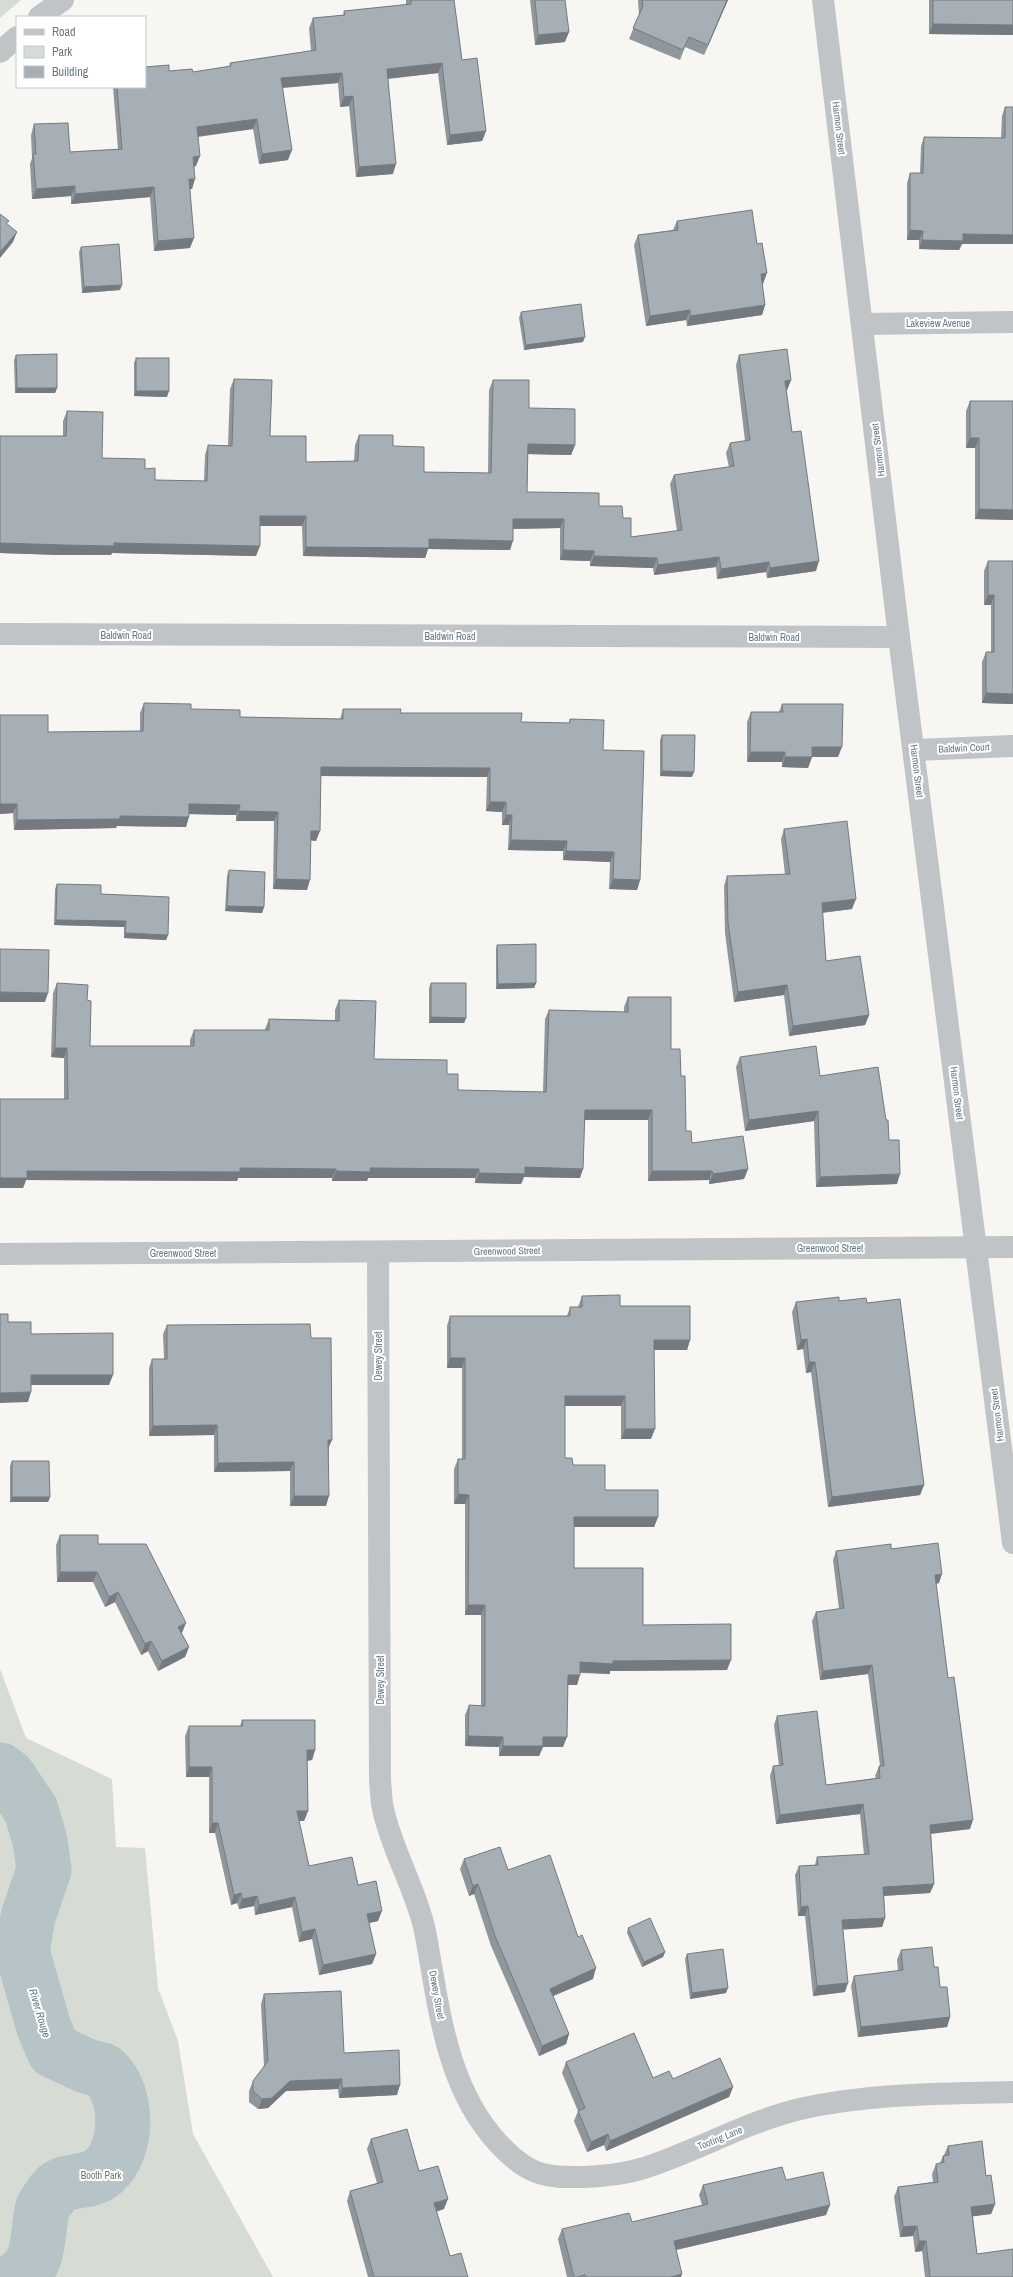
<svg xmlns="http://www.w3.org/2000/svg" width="1013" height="2277" font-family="'Archivo Narrow',sans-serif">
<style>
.green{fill:#d6dcd3}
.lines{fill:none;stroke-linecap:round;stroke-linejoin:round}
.river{stroke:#b7c4c7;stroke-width:55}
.minor{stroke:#c0c4c7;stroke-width:22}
.wall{fill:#8f969c}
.shaded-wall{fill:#747a7f}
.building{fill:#a6afb5;stroke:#747a7f}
.labels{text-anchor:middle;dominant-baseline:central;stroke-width:4;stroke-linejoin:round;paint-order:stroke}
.street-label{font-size:10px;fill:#667884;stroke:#fff}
.park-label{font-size:10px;fill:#6b7b65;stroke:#fff}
.water-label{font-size:11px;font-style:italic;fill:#627a80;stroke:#fff}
</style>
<rect width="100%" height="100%" fill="#f7f6f3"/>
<!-- green -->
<g class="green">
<polygon points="0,0 21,0 0,18"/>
<polygon points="0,1669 26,1738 112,1779 116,1847 145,1848 158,1988 178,2041 193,2134 273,2277 0,2277"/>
</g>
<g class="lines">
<!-- river -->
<path class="river" d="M0 1770 8 1776 31 1810 40 1841 44 1870 28 1917 22 1951 44 2028 54 2051C66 2056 79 2064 93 2068 97 2069 101 2068 104 2071 129 2094 129 2149 104 2171 85 2188 64 2174 51 2195 48 2199 43 2205 42 2210 37 2233 41 2263 19 2277"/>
<!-- minor -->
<g class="minor">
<polyline points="823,0 899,637 1013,1543"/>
<polyline points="39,17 63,0"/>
<polyline points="0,52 17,37"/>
<polyline points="863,324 1013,322"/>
<polyline points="0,634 899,637"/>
<polyline points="915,750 1013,746"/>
<path d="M378 1252 380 1781C381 1790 381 1800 383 1809 392 1851 416 1889 425 1931 439 2005 445 2086 498 2143 509 2155 523 2168 539 2173 554 2178 569 2177 585 2177 605 2176 625 2174 644 2168 697 2151 746 2122 800 2109 870 2093 942 2094 1013 2092"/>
<polyline points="0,1254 1013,1247"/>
</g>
</g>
<!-- wall -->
<g class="wall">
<polygon points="406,0 454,0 462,60 486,131 482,141 447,145 438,73 388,79 393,174 356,177 349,106 340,107 338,83 283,88 288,160 259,164 253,129 198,137 196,166 194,167 192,189 190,189 190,248 154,251 150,197 71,204 71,196 32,199 30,164 32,158 31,135 34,124 70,152 118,149 113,87 145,87 169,71 193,72 229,67 230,63 311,51 309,28 313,18 343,15 344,11 406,5"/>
<polygon points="530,0 565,0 565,42 535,45"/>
<polygon points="638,0 728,0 704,55 685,47 680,60 629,39 639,15"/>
<polygon points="929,0 1013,0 1013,35 929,34"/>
<polygon points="1005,107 1013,244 962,244 959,250 919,249 919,240 907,240 907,183 910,173 920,173 921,146 924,137 1001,138 1002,116"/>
<polygon points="677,221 757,244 763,284 762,284 765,305 762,315 687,326 686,320 646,326 634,245 638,235 673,230"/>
<polygon points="81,247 120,290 82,293 79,252"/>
<polygon points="521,312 583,342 524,350 519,318"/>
<polygon points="16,355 57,388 55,393 15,393 14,360"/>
<polygon points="739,355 791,380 787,390 786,390 792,432 816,571 767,578 766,572 717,579 716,567 654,575 653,568 590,566 590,561 560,560 560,528 513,529 510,550 428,549 425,558 303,556 302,526 260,526 256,556 112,553 111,555 60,555 0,553 0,436 63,436 63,421 67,411 102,458 145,469 155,480 204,481 205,455 208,445 228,445 230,389 234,379 270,436 306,462 354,461 355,445 359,435 393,446 424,472 488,473 489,390 493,380 529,408 575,445 571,455 528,454 527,492 599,506 623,518 631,537 677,531 670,484 674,475 729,467 726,453 730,443 745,441 736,365"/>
<polygon points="136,358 167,397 134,396 134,363"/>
<polygon points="970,401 1013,520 975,519 975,448 966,448 966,411"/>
<polygon points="988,561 1013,561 1013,704 982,703 982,662 986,652 991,652 991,605 984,605 984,571"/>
<polygon points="144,703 191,709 240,717 340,719 343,709 521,722 569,723 570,719 603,750 640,880 637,890 609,889 610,862 563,860 563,851 508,850 509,825 502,825 502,812 486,811 487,777 321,776 316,841 311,840 307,890 273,889 274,821 236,821 236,815 189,814 186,827 117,826 116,828 14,830 13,813 0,814 48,732 140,731 140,713"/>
<polygon points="782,704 838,757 812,757 808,768 782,767 782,762 747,762 747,722 751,712 779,712"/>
<polygon points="662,735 692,777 660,776 660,740"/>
<polygon points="784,829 852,909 822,913 826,961 869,1015 865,1025 789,1036 784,995 734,1002 725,933 724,886 727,876 785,875 781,839"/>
<polygon points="229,870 264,907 262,913 225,911 227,876"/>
<polygon points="57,884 168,935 166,940 124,938 124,927 54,925 55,889"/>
<polygon points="497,945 536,983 534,988 496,989 496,950"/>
<polygon points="57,983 87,1000 90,1046 190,1046 190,1040 194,1030 265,1030 265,1029 269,1019 335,1020 335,1010 339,1000 374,1059 447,1074 458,1090 543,1092 545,1019 549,1010 624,1012 624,1007 628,997 671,1049 681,1076 686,1131 692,1143 748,1169 744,1179 709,1184 709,1180 648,1181 648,1120 585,1120 580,1178 524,1177 521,1184 475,1183 475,1178 368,1178 367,1181 332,1181 332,1178 238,1178 237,1181 26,1180 23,1188 0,1188 64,1099 64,1058 51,1057 53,993"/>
<polygon points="431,983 466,1018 464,1023 429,1023 429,988"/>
<polygon points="740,1057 820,1076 889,1140 897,1184 816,1187 814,1121 745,1131 736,1067"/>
<polygon points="582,1296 620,1306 690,1340 687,1350 654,1350 651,1439 621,1439 621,1406 565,1406 565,1458 573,1465 605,1490 658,1517 654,1527 574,1527 574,1568 643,1625 727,1670 610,1671 610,1674 580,1673 577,1685 568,1685 563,1747 543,1747 539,1756 499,1756 499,1747 465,1746 465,1715 469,1705 481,1706 481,1615 465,1615 465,1504 454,1504 454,1469 458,1459 462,1459 462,1368 447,1368 447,1326 450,1316 567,1316 570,1307 578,1307"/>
<polygon points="839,1301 867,1303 924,1485 920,1495 828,1507 811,1372 806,1373 803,1349 797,1350 792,1312 796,1302"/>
<polygon points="167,1325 311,1338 329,1448 326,1506 290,1506 290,1471 214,1472 214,1435 149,1436 149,1368 152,1359 164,1359 163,1334"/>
<polygon points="12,1461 50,1497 48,1502 10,1502 10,1466"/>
<polygon points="60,1535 98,1544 182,1633 182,1634 189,1647 185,1657 158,1671 148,1651 141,1655 115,1602 105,1607 93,1582 57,1582 56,1545"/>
<polygon points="891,1549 939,1583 936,1584 948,1678 970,1829 931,1834 934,1884 930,1893 884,1896 885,1918 882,1927 843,1929 845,1992 813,1996 805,1916 798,1916 795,1875 799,1866 815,1865 817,1857 864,1855 860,1814 776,1824 770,1776 773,1766 779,1766 774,1725 777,1716 826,1785 876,1778 875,1776 879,1766 880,1766 868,1674 820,1680 812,1621 816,1612 839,1609 833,1560 836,1551"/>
<polygon points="242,1720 315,1750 312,1760 307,1761 308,1811 304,1821 299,1821 309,1866 358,1885 378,1921 369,1923 376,1954 372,1964 319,1975 312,1939 299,1942 292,1907 255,1915 254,1906 239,1909 237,1903 231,1905 215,1833 209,1833 209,1777 186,1777 185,1736 189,1726 240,1726"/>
<polygon points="464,1859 508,1870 593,1979 553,1996 569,2034 566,2044 539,2056 491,1946 474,1894 469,1896 460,1869"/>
<polygon points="628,1928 665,1952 663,1957 642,1967 627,1933"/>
<polygon points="901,1950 934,1967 940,1987 950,2017 947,2027 858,2037 851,1986 854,1976 898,1971 897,1960"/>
<polygon points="687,1954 726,1993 690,1999 685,1959"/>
<polygon points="264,1994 344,2053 397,2095 339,2098 338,2089 286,2091 268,2108 258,2109 249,2102 249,2091 253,2081 264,2066 261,2004"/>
<polygon points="566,2062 653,2078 673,2079 733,2087 729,2097 606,2151 604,2145 587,2152 574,2121 578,2111 562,2073"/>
<polygon points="371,2139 419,2171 444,2209 436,2212 450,2256 468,2277 368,2277 347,2201 350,2191 377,2183 367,2149"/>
<polygon points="948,2146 986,2176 995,2204 991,2214 973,2216 977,2254 1013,2277 925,2277 922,2251 915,2252 913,2236 900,2237 894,2197 898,2187 933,2182 932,2174 936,2164 940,2163 943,2156 944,2155"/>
<polygon points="786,2180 826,2215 676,2250 681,2277 567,2277 558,2239 562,2229 632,2222 702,2205 699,2195 703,2185"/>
</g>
<!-- shaded-wall -->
<g class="shaded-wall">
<polygon points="727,0 728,0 704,55 708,45"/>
<polygon points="933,24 1013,25 1013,35 929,34"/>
<polygon points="569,32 565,42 535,45 538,35"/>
<polygon points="442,63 438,73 384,79 387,69"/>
<polygon points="342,73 338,83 278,88 281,78"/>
<polygon points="353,96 349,106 340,107 344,97"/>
<polygon points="257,119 253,129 193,137 197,127"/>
<polygon points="486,131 482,141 447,145 450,135"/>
<polygon points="292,150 288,160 259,164 262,154"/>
<polygon points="200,156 196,166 190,167 193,157"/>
<polygon points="396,164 393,174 356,177 359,167"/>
<polygon points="189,179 195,179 192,189 185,189"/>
<polygon points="75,186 71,196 32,199 36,189"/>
<polygon points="154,187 150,197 71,204 75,194"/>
<polygon points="910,230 923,231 919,240 907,240"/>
<polygon points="17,232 13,242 0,258 0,252"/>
<polygon points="963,234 1013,235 1013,244 962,244 959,250 919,249 922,240"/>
<polygon points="194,238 190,248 154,251 158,241"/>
<polygon points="767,273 763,284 758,284 761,274"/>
<polygon points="122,285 120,290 82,293 84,287"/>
<polygon points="765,305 762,315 687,326 690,316"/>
<polygon points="690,310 686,320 646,326 650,316"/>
<polygon points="585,337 583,342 524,350 526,345"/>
<polygon points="791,380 787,390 781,391 785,381"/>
<polygon points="17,388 57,388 55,393 15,393"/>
<polygon points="136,391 169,391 167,397 134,396"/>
<polygon points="970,438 979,438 975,448 966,448"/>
<polygon points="528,444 575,445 571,455 525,454"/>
<polygon points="979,509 1013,510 1013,520 975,519"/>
<polygon points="260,516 306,516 302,526 257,526"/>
<polygon points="513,519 564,519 560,528 510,529"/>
<polygon points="429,539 513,541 510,550 428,549 425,558 303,556 306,547"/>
<polygon points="0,543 114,543 260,546 256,556 112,553 111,555 60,555 0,553"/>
<polygon points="563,550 594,551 590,561 560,560"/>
<polygon points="594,556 657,558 653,568 590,566"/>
<polygon points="719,557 716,567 654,575 658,565"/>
<polygon points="819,561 816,571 767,578 770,568"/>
<polygon points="769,562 766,572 717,579 721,569"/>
<polygon points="988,595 994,595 991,605 984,605"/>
<polygon points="986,693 1013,694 1013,704 982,703"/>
<polygon points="812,747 842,747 838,757 808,757"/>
<polygon points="750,752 785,752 782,762 747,762"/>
<polygon points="785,757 812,757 808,768 782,767"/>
<polygon points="321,767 490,768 487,777 318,776"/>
<polygon points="662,771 694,772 692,777 660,776"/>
<polygon points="490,802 506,802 502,812 486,811"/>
<polygon points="0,804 17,804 13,813 0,814"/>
<polygon points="189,804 240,805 236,815 186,814"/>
<polygon points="239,811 278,812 274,821 236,821"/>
<polygon points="506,815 512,815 509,825 502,825"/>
<polygon points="120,816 189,817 186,827 117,826 116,828 14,830 17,820"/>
<polygon points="311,831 320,831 316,841 308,840"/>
<polygon points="511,840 567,841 563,851 508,850"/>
<polygon points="566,851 614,852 610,862 563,860"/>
<polygon points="276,879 310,880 307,890 273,889"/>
<polygon points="613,879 640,880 637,890 609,889"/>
<polygon points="856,899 852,909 818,913 822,903"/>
<polygon points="227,906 264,907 262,913 225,911"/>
<polygon points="56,920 126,921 124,927 54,925"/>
<polygon points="125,933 168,935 166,940 124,938"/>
<polygon points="536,983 534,988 496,989 498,984"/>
<polygon points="787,985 784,995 734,1002 738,992"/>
<polygon points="0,992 48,993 45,1002 0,1002"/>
<polygon points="869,1015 865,1025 789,1036 793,1026"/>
<polygon points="431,1017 466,1018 464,1023 429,1023"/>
<polygon points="55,1048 67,1048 64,1058 51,1057"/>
<polygon points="585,1110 652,1110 648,1120 582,1120"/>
<polygon points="818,1111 814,1121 745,1131 749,1120"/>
<polygon points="525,1167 583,1169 580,1178 524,1177 521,1184 475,1183 479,1173"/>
<polygon points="240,1168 336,1169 332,1178 238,1178 237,1181 26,1180 23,1188 0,1188 0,1178 27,1171"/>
<polygon points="370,1168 479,1169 475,1178 368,1178 367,1181 332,1181 336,1171"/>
<polygon points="748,1169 744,1179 709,1184 713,1174"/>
<polygon points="652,1171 712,1171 709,1180 648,1181"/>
<polygon points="900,1174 897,1184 816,1187 820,1177"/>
<polygon points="807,1339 803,1349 797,1350 801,1340"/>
<polygon points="654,1340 690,1340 687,1350 651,1350"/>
<polygon points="450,1358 465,1358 462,1368 447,1368"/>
<polygon points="809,1362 815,1362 811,1372 806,1373"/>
<polygon points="31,1375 113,1375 109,1385 28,1385"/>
<polygon points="31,1392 28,1402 0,1403 0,1393"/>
<polygon points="565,1396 625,1396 621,1406 562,1406"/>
<polygon points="217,1425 214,1435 149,1436 153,1426"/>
<polygon points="625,1429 655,1429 651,1439 621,1439"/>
<polygon points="328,1440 332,1440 328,1449"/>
<polygon points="294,1462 290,1471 214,1472 218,1463"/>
<polygon points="924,1485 920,1495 828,1507 832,1497"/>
<polygon points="458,1494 469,1495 465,1504 454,1504"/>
<polygon points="294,1496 329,1496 326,1506 290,1506"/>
<polygon points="12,1497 50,1497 48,1502 10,1502"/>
<polygon points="574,1517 658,1517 654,1527 571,1527"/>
<polygon points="60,1572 97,1572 93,1582 57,1582"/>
<polygon points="942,1574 939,1583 932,1584 935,1575"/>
<polygon points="118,1592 115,1602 105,1607 109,1597"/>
<polygon points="468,1605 485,1605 481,1615 465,1615"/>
<polygon points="186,1623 182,1633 175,1637 178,1627"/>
<polygon points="151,1641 148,1651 141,1655 145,1644"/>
<polygon points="189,1647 185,1657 158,1671 162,1661"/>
<polygon points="731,1660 727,1670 610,1671 610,1674 576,1672 580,1662 613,1661"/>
<polygon points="872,1665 868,1674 820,1680 823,1671"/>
<polygon points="568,1675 580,1675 577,1685 564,1685"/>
<polygon points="468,1736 503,1737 499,1747 465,1746"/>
<polygon points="543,1737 567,1737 563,1747 543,1747 539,1756 499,1756 503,1746"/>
<polygon points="307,1750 315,1750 312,1760 304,1761"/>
<polygon points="189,1767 212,1767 209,1777 186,1777"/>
<polygon points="863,1804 860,1814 776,1824 780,1815"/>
<polygon points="297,1811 308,1811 304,1821 293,1821"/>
<polygon points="973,1820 970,1829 927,1834 930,1825"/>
<polygon points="212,1823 218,1823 215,1833 209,1833"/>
<polygon points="478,1884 474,1894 469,1896 473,1886"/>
<polygon points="934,1884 930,1893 880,1896 883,1887"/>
<polygon points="241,1893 237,1903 231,1905 234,1895"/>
<polygon points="257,1896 254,1906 239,1909 242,1899"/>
<polygon points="295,1897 292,1907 255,1915 259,1905"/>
<polygon points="808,1906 805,1916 798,1916 801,1907"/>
<polygon points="382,1911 378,1921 364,1924 367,1914"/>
<polygon points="885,1918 882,1927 838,1930 842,1920"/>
<polygon points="315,1929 312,1939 299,1942 302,1932"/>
<polygon points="665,1952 663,1957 642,1967 644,1962"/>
<polygon points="376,1954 372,1964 319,1975 323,1965"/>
<polygon points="596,1968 593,1979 546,1999 550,1989"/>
<polygon points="848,1983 845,1992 813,1996 817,1986"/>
<polygon points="728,1988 726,1993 690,1999 692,1993"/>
<polygon points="950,2017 947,2027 858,2037 861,2027"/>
<polygon points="569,2034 566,2044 539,2056 542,2046"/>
<polygon points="342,2079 338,2089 286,2091 268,2108 258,2109 262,2099 290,2081"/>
<polygon points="400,2085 397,2095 339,2098 342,2088"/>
<polygon points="733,2087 729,2097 606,2151 610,2141"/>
<polygon points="608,2134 604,2145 587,2152 591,2142"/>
<polygon points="448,2199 444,2209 430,2213 434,2203"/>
<polygon points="995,2204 991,2214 968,2217 971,2207"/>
<polygon points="830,2205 826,2215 671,2251 674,2241"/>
<polygon points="917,2226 913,2236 900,2237 903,2227"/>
<polygon points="919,2241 926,2241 922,2251 915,2252"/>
<polygon points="682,2274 681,2277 671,2277"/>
</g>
<!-- building -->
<g class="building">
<polygon points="411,0 454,0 462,60 477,58 486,131 450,135 442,63 387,69 396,164 359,167 353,96 344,97 342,73 281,78 292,150 262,154 257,119 197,127 200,156 193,157 195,179 189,179 194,238 158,241 154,187 75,194 75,186 36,189 33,154 36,154 34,124 68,123 70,152 122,149 117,87 145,87 145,67 169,65 169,71 192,69 193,72 231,66 230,63 316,50 313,18 345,15 344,11 411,4"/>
<polygon points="535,0 565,0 569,32 538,35"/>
<polygon points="642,0 727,0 708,45 689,37 683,50 633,28 643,6"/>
<polygon points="933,0 1013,0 1013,25 933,24"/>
<polygon points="1005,107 1013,107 1013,235 963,234 963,241 922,240 923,231 910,230 910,173 923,173 924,137 1005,138"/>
<polygon points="752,210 757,244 762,243 767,273 761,274 765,305 690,316 690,310 650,316 638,235 678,230 677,221"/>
<polygon points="0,214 9,221 6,223 17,232 0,252"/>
<polygon points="119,244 122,285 84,287 81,247"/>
<polygon points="581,304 585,337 526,345 521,312"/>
<polygon points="787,349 791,380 785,381 792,432 801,431 819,561 770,568 769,562 721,569 719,557 658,565 657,558 594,556 594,551 563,550 564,519 513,519 513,541 429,539 429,548 306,547 306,516 260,516 260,546 114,543 114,546 64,545 0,543 0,436 66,436 67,411 103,412 102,458 145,459 145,469 155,468 155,480 207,481 208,445 232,446 234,379 272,380 270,436 306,436 306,462 358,461 359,435 393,435 393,446 424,447 424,472 491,473 493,380 529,380 529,408 575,409 575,445 528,444 527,492 599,493 599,506 622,506 623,518 631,518 631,537 682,530 674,475 734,466 730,443 750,440 739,355"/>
<polygon points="57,354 57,388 17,388 16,355"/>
<rect x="136" y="358" width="33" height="33"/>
<polygon points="970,401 1013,401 1013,510 979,509 979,438 970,438"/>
<polygon points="988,561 1013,561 1013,694 986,693 986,652 994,652 994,595 988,595"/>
<polygon points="144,703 191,704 191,709 240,710 240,717 343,719 343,709 401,709 400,713 522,713 521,722 570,723 570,719 604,720 603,750 644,751 640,880 613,879 614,852 566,851 567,841 511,840 512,815 506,815 506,802 490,802 490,768 321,767 320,831 311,831 310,880 276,879 278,812 239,811 240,805 189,804 189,817 120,816 120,819 17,820 17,804 0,804 0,715 48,715 48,732 143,731"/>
<polygon points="782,704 843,704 842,747 812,747 812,757 785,757 785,752 750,752 751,712 783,712"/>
<polygon points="662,735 695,735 694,772 662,771"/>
<polygon points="847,821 856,899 822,903 826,961 860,956 869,1015 793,1026 787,985 738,992 728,923 727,876 790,874 784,829"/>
<polygon points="229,870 265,872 264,907 227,906"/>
<polygon points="57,884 101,885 101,894 169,897 168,935 125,933 126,921 56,920"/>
<polygon points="536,944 536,983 498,984 497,945"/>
<polygon points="0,949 49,950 48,993 0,992"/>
<polygon points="57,983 88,985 87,1000 91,1001 90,1046 194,1046 194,1030 269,1030 269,1019 339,1021 339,1000 376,1001 374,1059 447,1060 447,1074 458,1074 458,1090 546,1092 549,1010 628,1012 628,997 671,997 671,1049 680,1049 681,1076 685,1076 686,1131 691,1131 692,1143 743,1136 748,1169 713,1174 712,1171 652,1171 652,1110 585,1110 583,1169 525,1167 525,1174 479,1173 479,1169 370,1168 370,1172 336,1171 336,1169 240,1168 240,1172 27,1171 27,1178 0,1178 0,1099 68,1099 67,1048 55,1048"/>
<polygon points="431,983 466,983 466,1018 431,1017"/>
<polygon points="816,1046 820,1076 878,1067 886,1120 888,1120 889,1140 899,1140 900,1174 820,1177 818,1111 749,1120 740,1057"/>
<polygon points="620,1295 620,1306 690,1306 690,1340 654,1340 655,1429 625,1429 625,1396 565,1396 565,1458 572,1458 573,1465 605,1465 605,1490 658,1490 658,1517 574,1517 574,1568 643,1568 643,1625 731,1624 731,1660 613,1661 613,1664 580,1662 580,1675 568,1675 567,1737 543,1737 543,1746 503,1746 503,1737 468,1736 469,1705 485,1706 485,1605 468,1605 469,1495 458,1494 458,1459 465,1459 465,1358 450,1358 450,1316 570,1316 570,1307 582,1307 582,1296"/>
<polygon points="839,1297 839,1301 866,1298 867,1303 900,1299 924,1485 832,1497 815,1362 809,1362 807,1339 801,1340 796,1302"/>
<polygon points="0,1314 8,1314 8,1322 31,1322 31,1334 113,1333 113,1375 31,1375 31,1392 0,1393"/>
<polygon points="310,1324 311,1338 331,1338 332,1440 328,1440 329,1496 294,1496 294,1462 218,1463 217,1425 153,1426 152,1359 167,1359 167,1325"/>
<polygon points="12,1461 49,1461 50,1497 12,1497"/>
<polygon points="60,1535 98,1535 98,1544 146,1544 186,1623 178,1627 189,1647 162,1661 151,1641 145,1644 118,1592 109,1597 97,1572 60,1572"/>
<polygon points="938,1543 942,1574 935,1575 948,1678 954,1677 973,1820 930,1825 934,1884 883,1887 885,1918 842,1920 848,1983 817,1986 808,1906 801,1907 799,1866 818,1865 817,1857 869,1854 863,1804 780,1815 773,1766 783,1765 777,1716 817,1711 826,1785 880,1778 879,1766 884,1766 872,1665 823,1671 816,1612 844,1608 836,1551 891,1544 891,1549"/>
<polygon points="242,1720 315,1720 315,1750 307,1750 308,1811 297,1811 309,1866 352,1857 358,1885 376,1881 382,1911 367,1914 376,1954 323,1965 315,1929 302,1932 295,1897 259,1905 257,1896 242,1899 241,1893 234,1895 218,1823 212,1823 212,1767 189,1767 189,1726 243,1726"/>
<polygon points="500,1847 508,1870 550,1855 578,1937 582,1935 596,1968 550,1989 569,2034 542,2046 495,1936 478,1884 473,1886 464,1859"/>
<polygon points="650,1918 665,1952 644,1962 628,1928"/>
<polygon points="932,1947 934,1967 938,1967 940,1987 947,1987 950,2017 861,2027 854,1976 903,1970 901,1950"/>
<polygon points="723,1949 728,1988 692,1993 687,1954"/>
<polygon points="341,1991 344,2053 399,2050 400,2085 342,2088 342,2079 290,2081 272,2098 262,2099 253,2091 253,2081 268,2061 264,1994"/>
<polygon points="634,2033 653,2078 669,2071 673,2079 720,2058 733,2087 610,2141 608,2134 591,2142 578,2111 585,2108 566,2062"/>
<polygon points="407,2129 419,2171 438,2166 448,2199 434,2203 450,2256 461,2253 468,2277 374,2277 350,2191 383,2182 371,2139"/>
<polygon points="982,2141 986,2176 991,2175 995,2204 971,2207 977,2254 1013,2249 1013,2277 930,2277 926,2241 919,2241 917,2226 903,2227 898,2187 938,2182 936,2164 944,2162 943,2156 949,2155 948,2146"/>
<polygon points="782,2167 786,2180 823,2172 830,2205 674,2241 682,2274 671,2277 586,2277 585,2275 578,2277 574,2277 562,2229 629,2213 632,2222 708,2204 703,2185"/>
</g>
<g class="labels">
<!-- street labels -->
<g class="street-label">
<text transform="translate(839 128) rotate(83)">Harmon Street</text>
<text x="938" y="323">Lakeview Avenue</text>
<text transform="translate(878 450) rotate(-97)">Harmon Street</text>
<text x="126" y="635">Baldwin Road</text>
<text x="450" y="636">Baldwin Road</text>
<text x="774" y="637">Baldwin Road</text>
<text transform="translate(964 748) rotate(-3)">Baldwin Court</text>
<text transform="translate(917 771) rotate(83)">Harmon Street</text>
<text transform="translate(957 1093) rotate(83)">Harmon Street</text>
<text x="830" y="1248">Greenwood Street</text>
<text transform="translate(507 1251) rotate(-1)">Greenwood Street</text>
<text x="183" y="1253">Greenwood Street</text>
<text transform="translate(378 1356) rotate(-90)">Dewey Street</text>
<text transform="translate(997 1415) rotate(-97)">Harmon Street</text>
<text transform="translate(380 1680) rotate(-90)">Dewey Street</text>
<text transform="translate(437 1995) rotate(80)">Dewey Street</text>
<text transform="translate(720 2138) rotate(-22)">Tooting Lane</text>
</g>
<!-- park labels -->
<g class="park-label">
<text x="101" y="2175">Booth Park</text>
</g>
<!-- water labels -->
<g class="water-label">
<text transform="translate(40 2013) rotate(73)">River Rouge</text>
</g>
</g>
<!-- legend -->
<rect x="16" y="16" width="130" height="72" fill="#ffffff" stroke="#c2c9ce"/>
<rect x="24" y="29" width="20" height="6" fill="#c0c4c7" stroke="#c2c9ce"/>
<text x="52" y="36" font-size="12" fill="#667884">Road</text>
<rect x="24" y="46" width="20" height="12" fill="#d6dcd3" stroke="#c2c9ce"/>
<text x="52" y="56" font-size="12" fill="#667884">Park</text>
<rect x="24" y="66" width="20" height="12" fill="#a6afb5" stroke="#c2c9ce"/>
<text x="52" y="76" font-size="12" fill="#667884">Building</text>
</svg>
